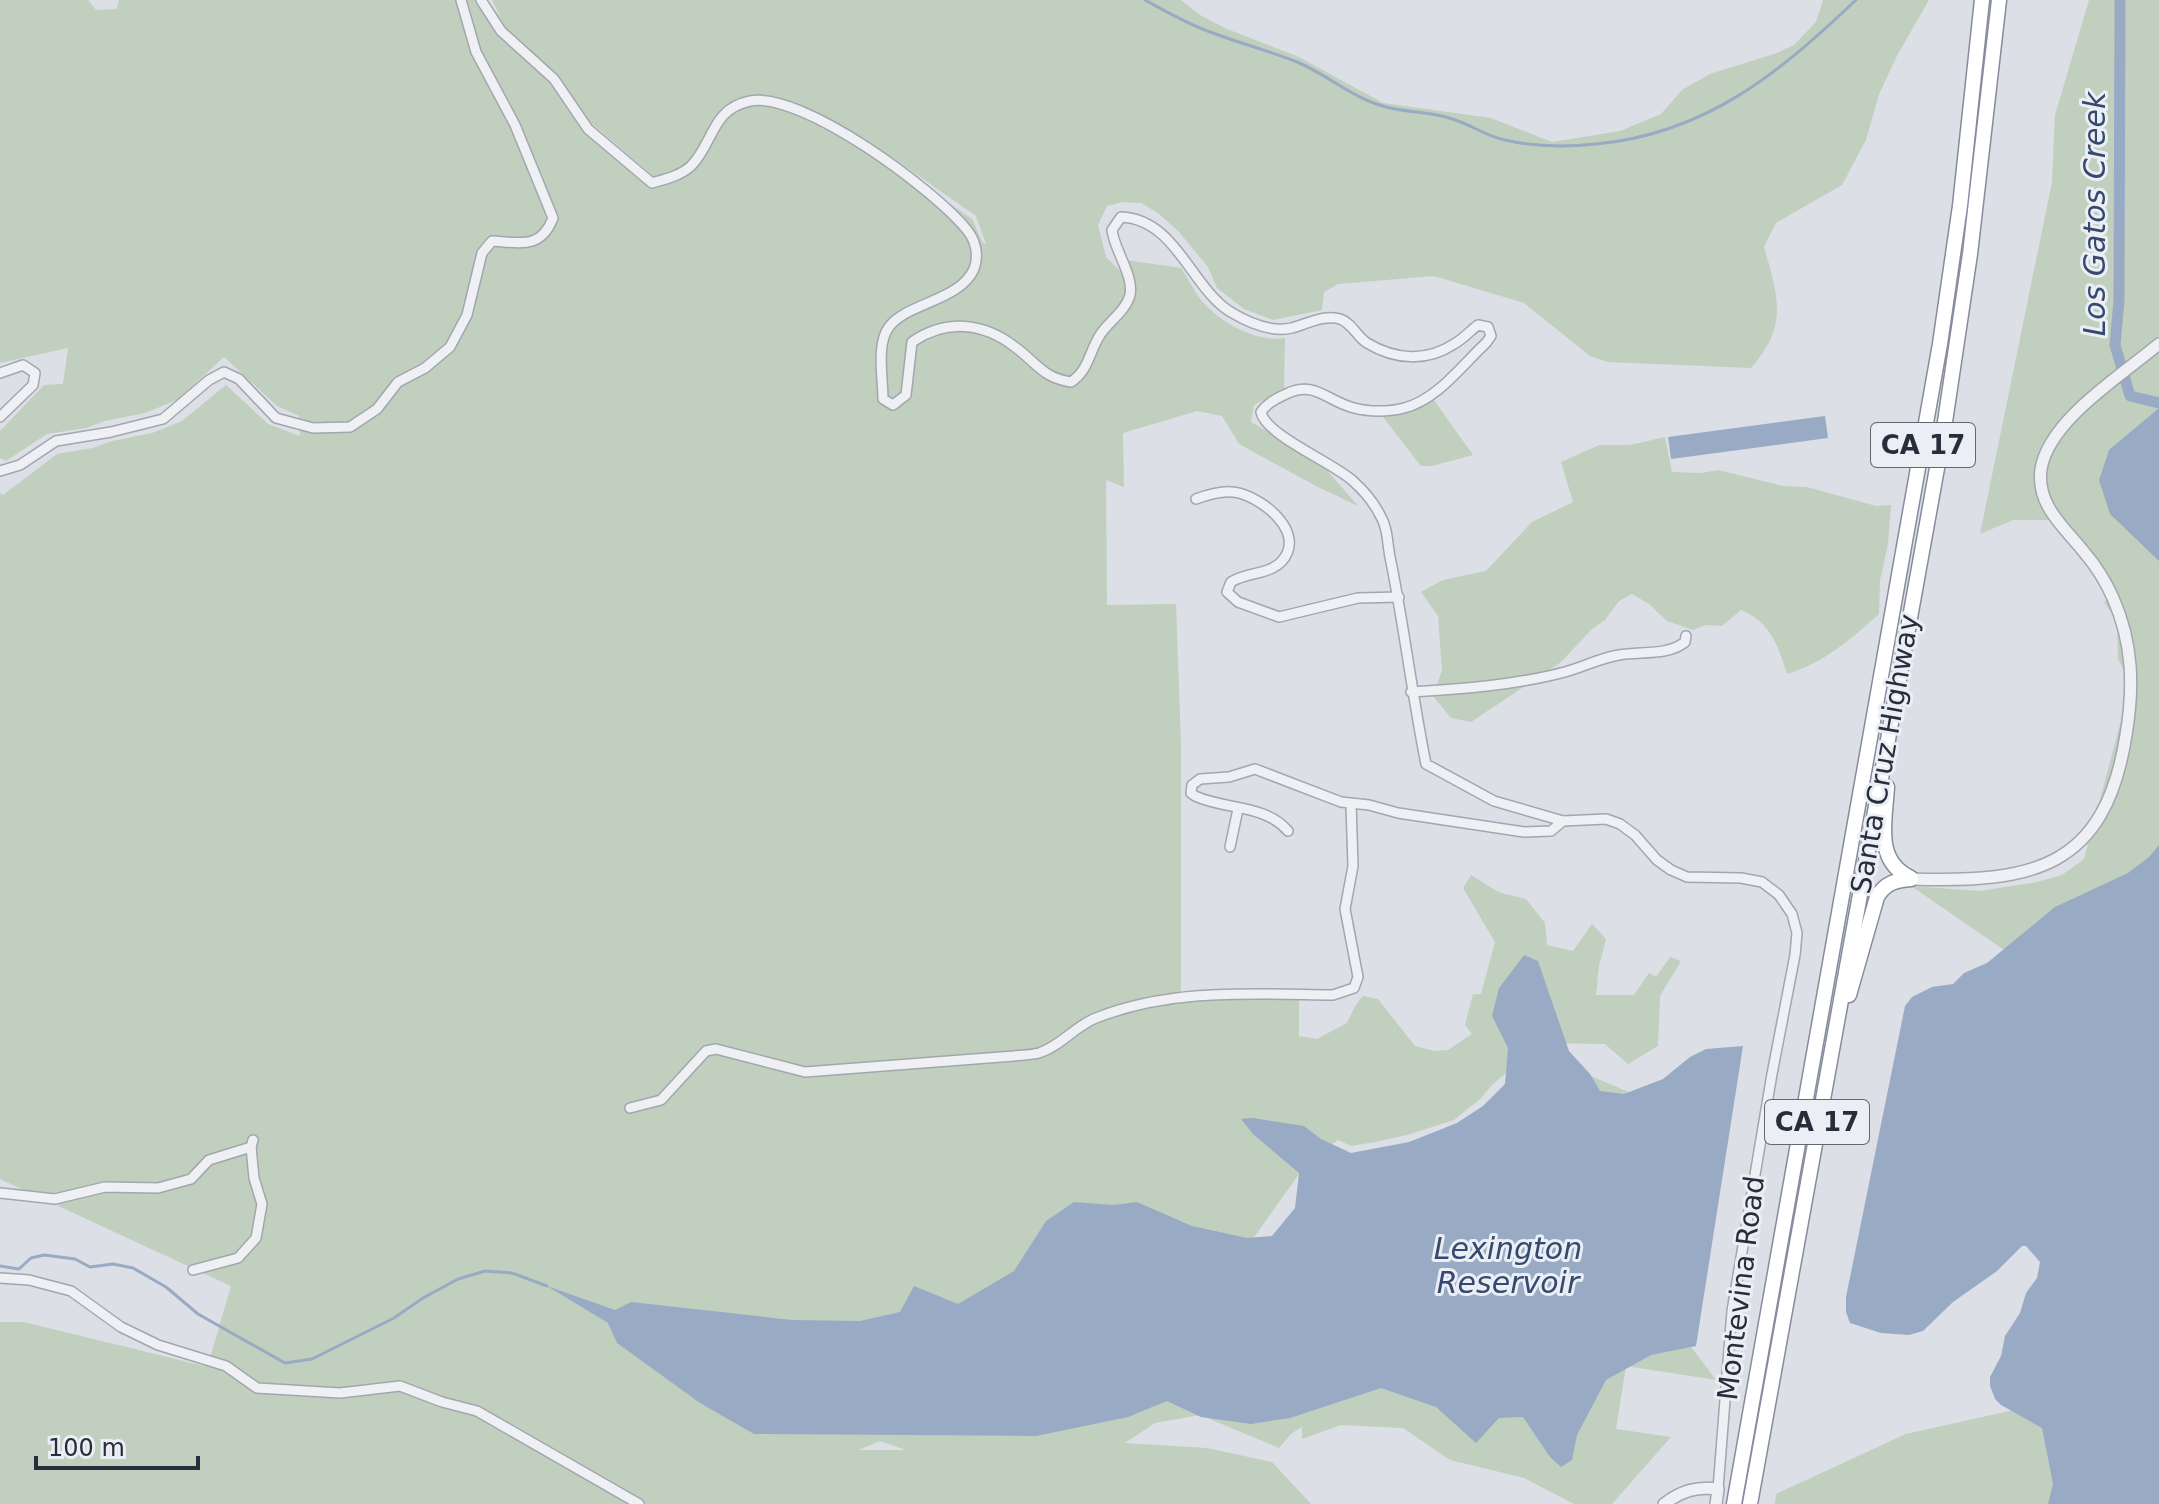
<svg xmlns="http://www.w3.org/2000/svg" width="2159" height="1504" font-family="'DejaVu Sans',sans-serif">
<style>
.green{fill:#c1cfbe;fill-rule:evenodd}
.water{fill:#99abc4}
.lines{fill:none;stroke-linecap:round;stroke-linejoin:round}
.stream{stroke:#99abc4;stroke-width:3}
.canal{stroke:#99abc4;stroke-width:11}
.minor-casing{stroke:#a2a6af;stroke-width:12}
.tertiary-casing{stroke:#a2a6af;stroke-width:14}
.trunk-casing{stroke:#858c9b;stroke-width:17}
.minor{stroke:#eff0f4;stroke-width:9}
.tertiary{stroke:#eff0f4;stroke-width:11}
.trunk{stroke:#fff;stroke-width:14}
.labels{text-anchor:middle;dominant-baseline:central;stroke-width:6;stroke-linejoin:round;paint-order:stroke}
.shield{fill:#ebeef4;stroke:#626772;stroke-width:2}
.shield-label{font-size:26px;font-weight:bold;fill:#272d3b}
.street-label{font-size:28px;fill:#272d3b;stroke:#ebeef4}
.water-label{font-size:30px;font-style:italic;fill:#33496d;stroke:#ebeef4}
</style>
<rect width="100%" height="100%" fill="#dcdfe6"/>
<!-- green -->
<g class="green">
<path d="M0 0H88L96 10 117 9 119 0H487L501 18 492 0H1181L1200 15 1227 29 1299 57 1383 103 1491 118 1552 142 1620 131 1661 114 1682 90 1710 74 1777 53 1794 45 1816 22 1823 0H1929L1898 54 1879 94 1866 140 1842 185 1776 223 1764 247C1778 297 1789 325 1751 368L1608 362 1590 356 1524 303 1434 276 1338 284 1324 292 1322 310 1273 320 1244 309 1217 288 1208 267 1179 232 1158 213 1141 203 1122 202 1107 206 1098 225 1106 257 1120 271 1119 259 1181 268C1188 278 1194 291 1201 300 1219 322 1257 343 1285 338L1284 389 1254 405 1251 422 1318 460 1358 506 1316 486 1239 444 1222 416 1197 411 1123 433 1124 487 1106 480 1107 605 1176 604 1181 744V992L1299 999V1036L1317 1039 1347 1023 1355 1006 1363 996 1378 999 1415 1046 1435 1051 1448 1050 1472 1034 1465 1025 1473 994H1481L1495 942 1463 888 1471 875 1498 892 1526 899 1545 923 1547 945 1573 951 1592 924 1606 939 1599 966 1596 995H1634L1649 973 1656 977 1670 957 1681 961 1660 996 1658 1046 1628 1064 1605 1044 1541 1043 1493 1084 1480 1099 1454 1120 1407 1135 1375 1142 1351 1146 1338 1140 1309 1160 1242 1254 1185 1290 1508 1107 1548 1058 1631 1093 1558 1169 1716 1380 1626 1366 1616 1429 1671 1437 1612 1504H1574L1524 1478 1450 1460 1403 1428 1341 1425 1302 1439V1427L1292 1433 1279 1448 1200 1415 1155 1423 1125 1443 1207 1448 1272 1462 1311 1504H0V1322H24L204 1366V1359L210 1358 231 1286 0 1179V493L3 495 57 454 93 448 112 441 152 433 182 421 226 385 268 424 300 436 299 416 277 406 224 357 177 400 145 413 105 421 86 428 47 434 6 461 0 458V431L44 385 63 384 68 348 0 363ZM583 116 651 174V175L648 176 579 117ZM896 160 976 216 986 244 983 243 972 219 943 199ZM880 1441 906 1450H858Z"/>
<polygon points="2089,0 2159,0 2159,989 2064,991 1911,886 1980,891 2037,882 2062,875 2084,859 2122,717 2126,675 2118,659 2117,621 2104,602 2110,598 2091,562 2053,520 2013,520 1980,534 2052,182 2055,115"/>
<polygon points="1431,396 1473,455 1432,466 1421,466 1376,408 1419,401"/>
<path d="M1665 437 1672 472 1701 473 1718 470 1783 486 1807 487 1876 506 1891 505 1888 544 1880 580 1879 614C1851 639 1824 663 1787 674 1778 646 1771 622 1741 610L1722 626 1705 625 1693 630 1667 621 1649 604 1632 594 1619 601 1605 620 1592 629 1561 662 1471 722 1451 718 1433 696 1442 670 1438 616 1421 592 1443 580 1486 571 1532 522 1573 502 1561 462 1599 445H1630Z"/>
<polygon points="2159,1228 2159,1504 1775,1504 1776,1494 1906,1434 2014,1410"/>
</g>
<!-- water -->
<g class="water">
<polygon points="2159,408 2159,561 2110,514 2099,480 2109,450"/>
<polygon points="1825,416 1828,438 1671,459 1668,437"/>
<polygon points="2159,845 2159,1504 2048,1504 2053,1484 2042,1428 2001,1405 1995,1399 1990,1386 1990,1377 2001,1356 2005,1336 2020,1313 2026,1293 2037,1278 2040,1262 2026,1246 2022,1246 1997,1271 1953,1302 1923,1331 1909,1335 1881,1333 1850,1323 1846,1312 1846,1297 1905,1006 1912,997 1932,987 1953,984 1964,973 1987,963 2055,907 2128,873 2149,857"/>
<polygon points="1524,955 1538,961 1569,1051 1590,1074 1600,1091 1624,1094 1663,1079 1690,1057 1706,1049 1743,1046 1696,1346 1651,1355 1606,1380 1577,1435 1572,1460 1561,1467 1550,1457 1523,1417 1499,1418 1476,1443 1436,1407 1381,1388 1290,1418 1251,1424 1201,1417 1167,1401 1128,1417 1036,1436 754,1434 700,1403 617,1343 608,1323 547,1286 615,1310 631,1302 792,1320 860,1321 900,1312 914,1286 958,1304 1014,1271 1046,1221 1074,1202 1113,1205 1137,1202 1192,1226 1247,1238 1272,1236 1295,1208 1299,1173 1253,1134 1241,1119 1253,1118 1304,1126 1321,1139 1351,1153 1409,1142 1457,1123 1483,1106 1505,1084 1508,1048 1492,1016 1499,988"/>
</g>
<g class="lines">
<!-- stream -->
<g class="stream">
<path d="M1145 0C1165 11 1184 22 1205 30 1235 42 1267 50 1297 62 1326 74 1353 98 1383 106 1405 113 1428 111 1449 118 1469 123 1485 136 1505 140 1535 147 1567 147 1596 144 1706 134 1779 73 1856 0"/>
<polyline points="0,1266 19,1269 31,1258 44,1255 75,1259 90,1267 113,1264 133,1268 166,1287 198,1314 285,1363 312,1359 394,1318 423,1298 458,1279 485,1271 512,1273 547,1286"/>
</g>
<!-- canal -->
<polyline class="canal" points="2120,0 2119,300 2115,345 2130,396 2159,403"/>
<!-- minor casing -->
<g class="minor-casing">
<g id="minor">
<path d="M481 0 501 31 554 79 588 129 652 183C665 179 680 176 691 166 714 143 711 109 750 101 802 91 935 190 967 230 976 241 979 256 974 269 960 301 906 303 889 327 876 344 883 378 883 399L893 405 906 395 912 342C946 319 983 322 1015 347 1037 363 1043 378 1071 382 1089 370 1089 352 1100 335 1108 322 1126 311 1130 295 1134 275 1114 250 1112 230L1121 217C1175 219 1191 286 1229 311 1247 322 1271 333 1292 328 1306 324 1326 314 1340 319 1352 323 1357 337 1367 343 1395 360 1427 362 1454 344 1463 339 1470 331 1478 325L1488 327 1491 336 1486 343C1462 365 1437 400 1404 408 1389 412 1369 412 1354 408 1326 401 1316 380 1286 394 1276 399 1267 403 1261 412 1265 435 1334 463 1353 481 1363 490 1374 503 1380 515 1388 528 1387 542 1390 557 1404 625 1412 695 1426 764L1494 801 1563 821 1606 819 1620 824 1635 835 1657 860 1671 870 1687 877 1741 878 1762 882 1779 895 1792 914 1797 933 1795 955 1772 1074 1732 1311 1718 1489"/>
<polyline points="0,373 23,365 35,373 33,385 0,417"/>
<path d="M0 471 20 465 56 441 111 432 163 419 209 380 224 372 239 379 276 418 313 428 350 427 377 409 398 382 425 368 450 347 467 315 482 253 492 241C521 243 541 249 553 218L515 125 476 52 461 0"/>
<path d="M1196 499C1209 494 1225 489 1239 493 1265 500 1306 533 1282 561 1269 575 1247 572 1231 582L1227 592 1238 602 1279 617 1358 598 1399 597"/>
<path d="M1411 692C1462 689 1516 685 1565 672 1583 667 1600 658 1619 655 1640 651 1668 656 1685 642L1686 636"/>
<path d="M1288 831C1265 804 1225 810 1195 796L1191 793 1192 785 1200 779 1229 777 1255 769 1341 802 1369 805 1398 813 1524 832 1551 831 1563 821"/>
<polyline points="1230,847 1238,809"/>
<path d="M630 1108 661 1100 706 1051 716 1049 805 1072 1014 1056C1022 1055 1031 1055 1039 1053 1061 1046 1075 1026 1096 1018 1172 988 1253 994 1333 995L1354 988 1358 977 1345 909 1353 866 1351 804"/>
<polyline points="0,1193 55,1199 105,1187 158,1188 191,1179 209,1160 251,1147 253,1140"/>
<polyline points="193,1270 238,1258 256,1238 262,1204 254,1178 251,1147"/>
<polyline points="0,1278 29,1280 71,1291 121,1327 158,1345 226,1366 257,1388 340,1393 400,1386 442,1402 477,1411 639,1504"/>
</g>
</g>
<!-- tertiary casing -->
<g class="tertiary-casing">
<g id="tertiary">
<path d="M1911 879C2033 883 2105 869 2126 735 2134 687 2133 643 2113 598 2106 582 2096 566 2084 552 2064 527 2036 505 2041 469 2049 420 2122 375 2159 344"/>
<path d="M1664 1504C1681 1491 1697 1486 1718 1489L1716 1504"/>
</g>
</g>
<!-- trunk casing -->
<g class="trunk-casing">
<g id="trunk">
<path d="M1887 787C1885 822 1874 861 1911 878"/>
<path d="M1849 995 1877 897C1885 883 1896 880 1911 879"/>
<polyline points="1734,1504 1940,344 1960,206 1982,0"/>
<polyline points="1750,1504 1943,435 1970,254 1999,0"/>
</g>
</g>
<!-- minor -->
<use href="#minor" class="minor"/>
<!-- tertiary -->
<use href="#tertiary" class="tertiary"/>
<!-- trunk -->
<use href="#trunk" class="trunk"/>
</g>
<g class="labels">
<!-- shield labels -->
<g class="shield">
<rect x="1871" y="423" width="104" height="44" rx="6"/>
<rect x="1765" y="1100" width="104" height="44" rx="6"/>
</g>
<g class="shield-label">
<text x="1923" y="445">CA 17</text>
<text x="1817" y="1122">CA 17</text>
</g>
<!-- street labels -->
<g class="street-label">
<text transform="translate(1885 754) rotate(-80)">Santa Cruz Highway</text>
<text transform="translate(1741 1288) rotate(-83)">Montevina Road</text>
</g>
<!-- water labels -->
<g class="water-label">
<text transform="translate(2094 214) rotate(-90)">Los Gatos Creek</text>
<text x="1508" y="1248">Lexington<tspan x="1508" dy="34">Reservoir</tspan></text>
</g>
</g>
<!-- scale -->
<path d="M36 1456v12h162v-12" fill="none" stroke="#272d3b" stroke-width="4"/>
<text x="48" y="1456" font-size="24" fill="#272d3b" stroke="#ebeef4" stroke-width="6" paint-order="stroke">100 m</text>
</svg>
